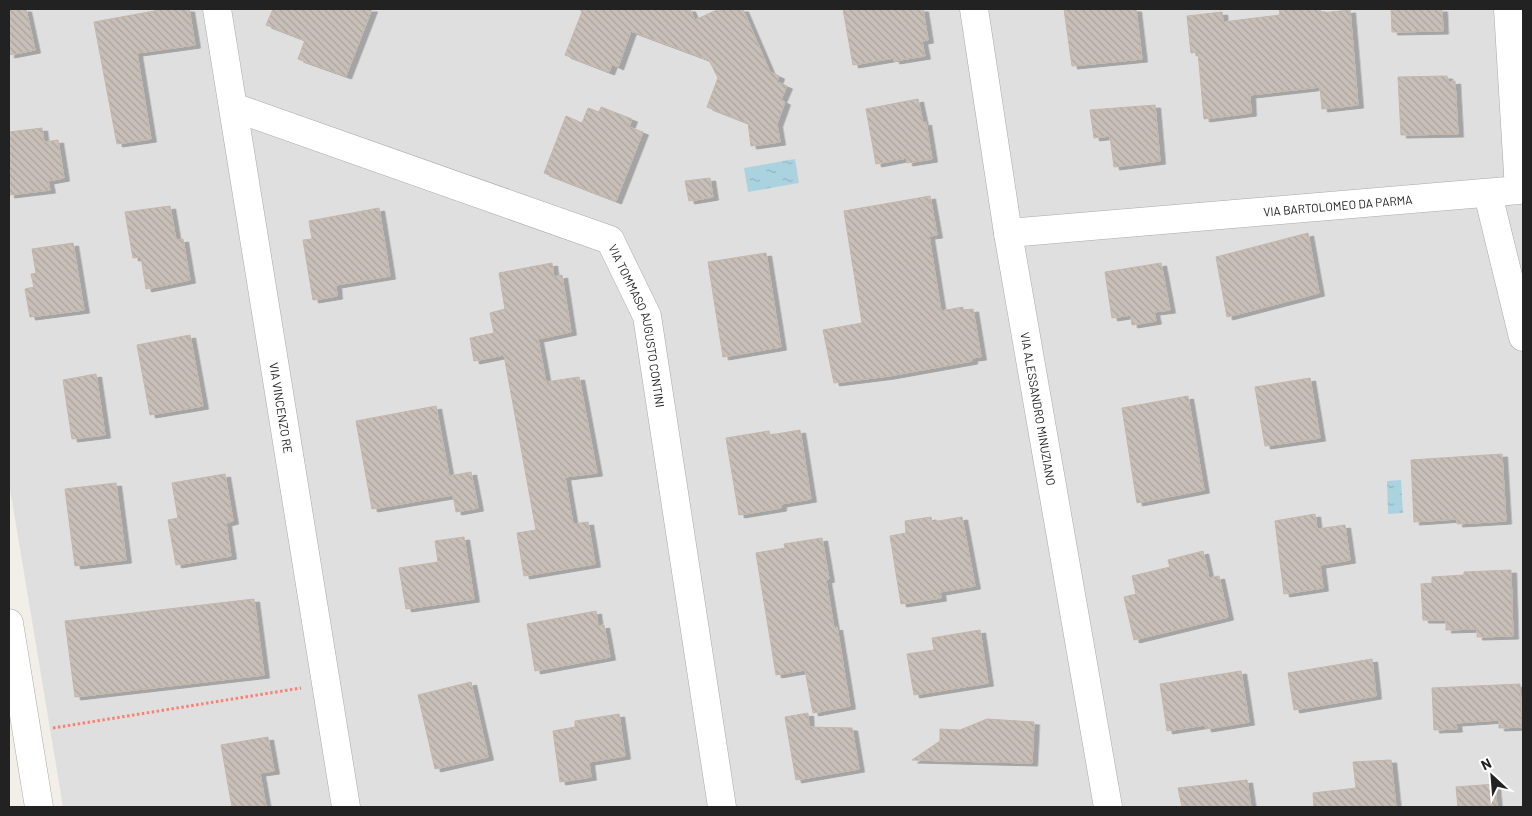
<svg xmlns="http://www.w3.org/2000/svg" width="1532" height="816" font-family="Barlow,sans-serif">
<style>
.residential{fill:#e0dfdf}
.water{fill:url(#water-ripples)}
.building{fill:url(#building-back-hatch);stroke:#c4b6ab;filter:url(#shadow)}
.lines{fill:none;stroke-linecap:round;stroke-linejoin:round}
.minor-casing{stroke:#a9a9a9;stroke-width:29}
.path{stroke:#fa8072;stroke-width:3;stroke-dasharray:2.5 2.5;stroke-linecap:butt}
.minor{stroke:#fff;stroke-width:28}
.labels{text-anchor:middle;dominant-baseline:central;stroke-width:4;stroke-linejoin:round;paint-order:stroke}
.street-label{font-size:12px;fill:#222;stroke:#fff}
</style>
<defs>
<pattern id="water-ripples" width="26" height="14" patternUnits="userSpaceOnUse" patternTransform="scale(1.25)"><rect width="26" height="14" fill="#aad3df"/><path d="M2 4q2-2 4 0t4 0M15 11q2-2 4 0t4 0" fill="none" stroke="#92b5bf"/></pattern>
<pattern id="building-back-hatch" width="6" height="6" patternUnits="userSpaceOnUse" patternTransform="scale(1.25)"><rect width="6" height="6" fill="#c7bfb8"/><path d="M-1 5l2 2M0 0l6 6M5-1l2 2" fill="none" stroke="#aba49e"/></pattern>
<filter id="shadow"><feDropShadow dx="5.5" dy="3" stdDeviation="0" flood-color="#0004"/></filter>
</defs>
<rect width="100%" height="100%" fill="#f2efe9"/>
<!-- residential -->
<polygon class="residential" points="9,9 1523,9 1523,807 63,807 9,483"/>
<!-- water -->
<g class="water">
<polygon points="795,159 799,183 748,192 744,168"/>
<polygon points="1401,480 1403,513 1388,514 1387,481"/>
</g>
<!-- building -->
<g class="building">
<polygon points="9,9 26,9 35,50 9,55"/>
<polygon points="165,9 189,9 195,45 137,53 151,139 117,144 94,22"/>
<polygon points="273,9 372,9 346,76 298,59 305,40 266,25"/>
<polygon points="579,9 690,9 695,20 719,9 743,9 770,72 779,76 777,82 787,86 781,100 785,102 777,124 780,142 751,146 748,123 707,107 718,78 709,60 631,31 618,67 612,64 609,72 565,55 582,12"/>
<polygon points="843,9 923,9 928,40 922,41 925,56 894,61 894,58 853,65"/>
<polygon points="1064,9 1136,9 1142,59 1072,66"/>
<polygon points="1279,9 1320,9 1321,13 1350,10 1358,105 1322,109 1320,87 1250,95 1251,113 1204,119 1198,52 1191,53 1187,16 1222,12 1223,22 1280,15"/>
<polygon points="1391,9 1442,9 1443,31 1392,32"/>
<polygon points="1447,76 1448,82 1455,81 1458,134 1401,135 1398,77"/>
<polygon points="918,99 923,123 926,122 932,159 907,163 907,158 876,164 866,109"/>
<polygon points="1155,105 1160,161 1114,167 1110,136 1094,138 1090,110"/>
<polygon points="601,107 632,119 629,127 643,132 616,201 544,173 566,116 582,123 588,108 599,112"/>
<polygon points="42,128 44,142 58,140 64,178 48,181 50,190 9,195 9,132"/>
<polygon points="710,178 713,197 689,201 685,181"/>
<polygon points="930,196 937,235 929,236 941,311 963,307 963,310 973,309 981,357 972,358 972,361 889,376 834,383 823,330 862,323 844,211"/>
<polygon points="170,206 176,240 183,239 190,280 146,289 141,257 133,258 125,212"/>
<polygon points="379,208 390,276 336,285 337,296 313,300 303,240 312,239 309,221"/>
<polygon points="1308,233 1319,293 1227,317 1216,257"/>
<polygon points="73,243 84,310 30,317 25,289 34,287 31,274 36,273 32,249"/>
<polygon points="766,253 781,347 723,357 708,262"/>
<polygon points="552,263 554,277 562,275 571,332 538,339 546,382 579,377 597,473 565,477 573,524 588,522 595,564 524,576 517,533 536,530 504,355 474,361 470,338 494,333 490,313 505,309 499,273"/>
<polygon points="1161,263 1170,310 1154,312 1156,321 1132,325 1131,315 1112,318 1105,272"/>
<polygon points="190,335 203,406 150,415 137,345"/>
<polygon points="96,374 105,435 72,439 63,380"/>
<polygon points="1310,378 1320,438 1265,446 1255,387"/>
<polygon points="1188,396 1204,490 1137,503 1122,408"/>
<polygon points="436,406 449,476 471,472 478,508 456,512 453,495 372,509 356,421"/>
<polygon points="800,430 811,499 781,504 781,508 739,515 726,438 769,431 770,435"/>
<polygon points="1502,454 1506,521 1457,524 1457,519 1414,522 1411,460"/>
<polygon points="225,474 233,521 226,523 231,556 176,565 168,520 178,518 172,483"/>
<polygon points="116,483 126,560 75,566 65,489"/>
<polygon points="1315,514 1317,529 1345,525 1350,560 1320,565 1323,588 1284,594 1275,521"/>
<polygon points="931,517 932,522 962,517 975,586 940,592 941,598 901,604 890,536 906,533 905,521"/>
<polygon points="464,537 474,599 406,609 399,568 438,562 435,541"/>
<polygon points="822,538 829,579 826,580 834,628 837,627 850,706 813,713 805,670 776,675 756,553 785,548 784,544"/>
<polygon points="1203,551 1209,578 1219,576 1228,617 1134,640 1124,597 1136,594 1132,576 1170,567 1168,560"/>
<polygon points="1511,570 1513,636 1477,637 1477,629 1446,630 1446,620 1423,620 1421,584 1432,583 1432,577 1464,575 1464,572"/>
<polygon points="254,599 264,675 75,697 65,621"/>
<polygon points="596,611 598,626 604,625 610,657 535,671 527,624"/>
<polygon points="980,630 988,683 914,695 907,654 934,650 932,638"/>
<polygon points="1372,659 1376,696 1294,710 1288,673"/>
<polygon points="1241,671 1249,722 1206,729 1205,725 1167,731 1160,684"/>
<polygon points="471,682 488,757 435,769 418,695"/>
<polygon points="1520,684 1522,727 1499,728 1499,720 1456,723 1457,729 1434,730 1432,688"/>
<polygon points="808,713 809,727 852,728 859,769 796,780 785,717"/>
<polygon points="619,714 625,756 589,762 591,777 560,782 553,731 575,727 575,721"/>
<polygon points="987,719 1034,722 1032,763 912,760 940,741 940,729 960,730"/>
<polygon points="268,737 274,771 260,773 266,807 232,807 221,745"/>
<polygon points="1391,760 1396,807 1314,807 1313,793 1356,788 1353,762"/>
<polygon points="1247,780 1251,807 1182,807 1178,788"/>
<polygon points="1495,784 1497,807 1458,807 1456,787"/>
</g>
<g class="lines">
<!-- minor casing -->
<g class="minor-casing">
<g id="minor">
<path id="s1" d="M217 9 346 807"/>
<path id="s2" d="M974 9 1008 233 1108 807"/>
<path id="s3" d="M233 107 610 240 647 316 722 807"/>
<polyline points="1488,194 1523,337"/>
<path id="s4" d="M1008 233 1519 190 1508 9"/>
<polyline points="9,623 39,807"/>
</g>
</g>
<!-- path -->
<polyline class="path" points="53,728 301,688"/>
<!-- minor -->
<use href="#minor" class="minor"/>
</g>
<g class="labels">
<!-- street labels -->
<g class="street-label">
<text stroke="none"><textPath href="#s4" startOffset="331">VIA BARTOLOMEO DA PARMA</textPath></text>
<text stroke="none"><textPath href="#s3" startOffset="491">VIA TOMMASO AUGUSTO CONTINI</textPath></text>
<text stroke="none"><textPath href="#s1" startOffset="404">VIA VINCENZO RE</textPath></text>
<text stroke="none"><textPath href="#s2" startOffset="405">VIA ALESSANDRO MINUZIANO</textPath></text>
</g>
</g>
<!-- border -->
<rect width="1532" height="816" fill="none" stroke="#222222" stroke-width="20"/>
<!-- north arrow -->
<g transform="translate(1492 776) rotate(334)" stroke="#ffffff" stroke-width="4" paint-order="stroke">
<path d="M0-4L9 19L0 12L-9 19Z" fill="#222222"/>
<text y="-8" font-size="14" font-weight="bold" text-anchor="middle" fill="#222222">N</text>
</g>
</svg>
